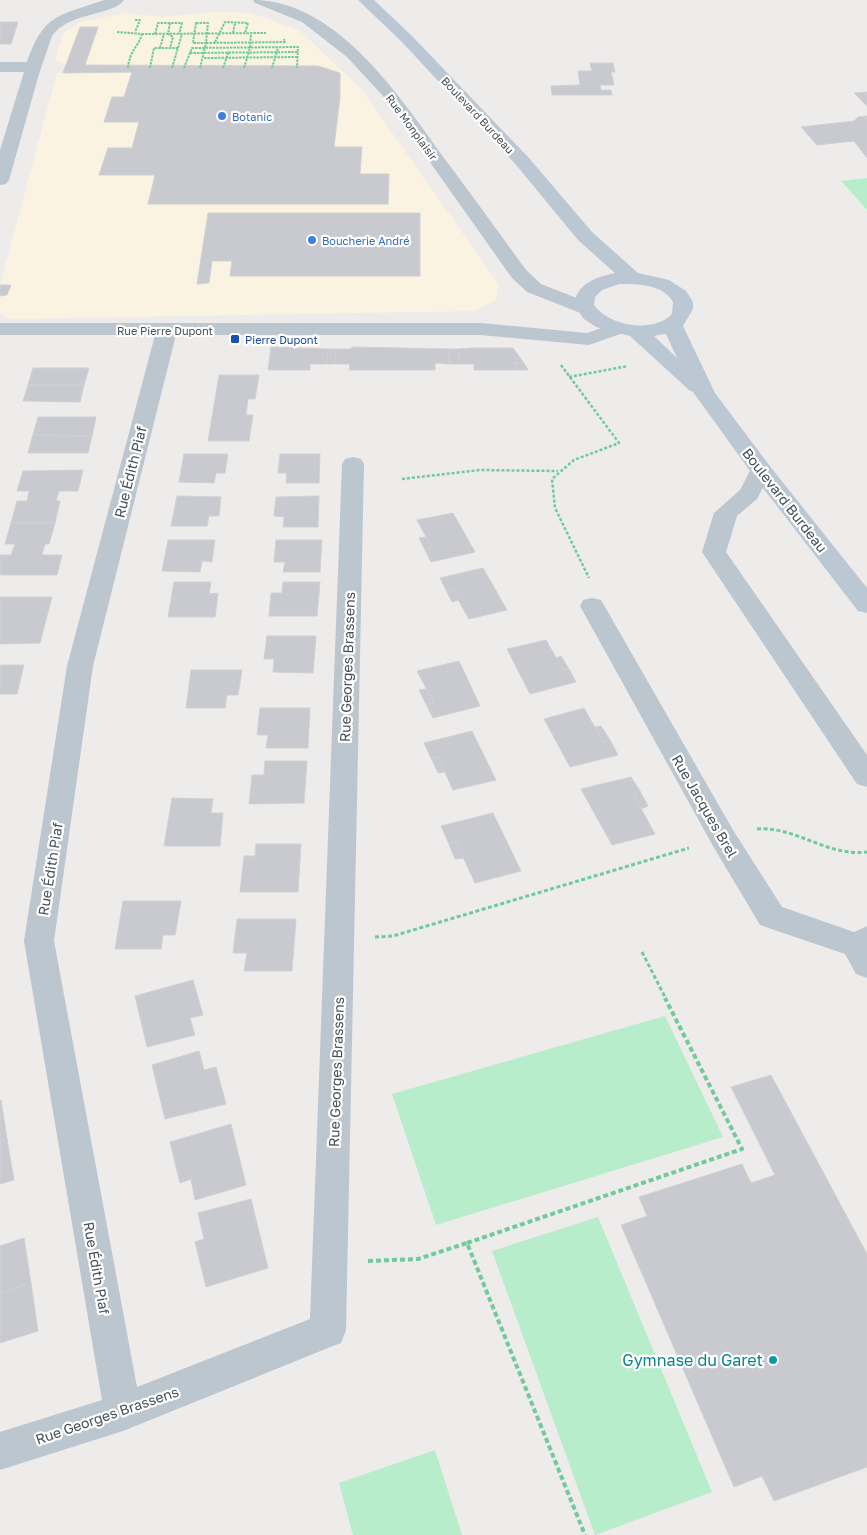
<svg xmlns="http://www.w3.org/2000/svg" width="867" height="1535" font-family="'Golos Text',sans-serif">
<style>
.commercial{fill:#fbf3e2}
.green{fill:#b8edcb}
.building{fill:#c8cad0;stroke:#cfd1d7}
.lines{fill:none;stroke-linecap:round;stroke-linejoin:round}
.path-far3{stroke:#71ca9c;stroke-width:2;stroke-dasharray:2.5 1;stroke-linecap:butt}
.path-far2{stroke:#71ca9c;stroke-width:2.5;stroke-dasharray:3 2;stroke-linecap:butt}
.path-far1{stroke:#71ca9c;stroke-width:3;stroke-dasharray:4 2.5;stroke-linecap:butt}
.path{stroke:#71ca9c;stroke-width:4;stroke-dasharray:5 3;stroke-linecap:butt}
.street{fill:#bcc6ce;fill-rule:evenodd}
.secondary{fill:#bbc7d2;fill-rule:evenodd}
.shop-dot{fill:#3f7fe0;stroke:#fff;stroke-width:2}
.transit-dot{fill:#1a4fb4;stroke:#fff;stroke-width:2}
.culture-dot{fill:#0f9aa8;stroke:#fff;stroke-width:2}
.labels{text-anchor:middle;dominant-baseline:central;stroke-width:4.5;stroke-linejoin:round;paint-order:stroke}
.far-street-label{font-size:11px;fill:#444f58;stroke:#fff}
.far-shop-label{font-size:11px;fill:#366cbe;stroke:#fff;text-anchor:start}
.far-transit-label{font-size:11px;fill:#164399;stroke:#fff;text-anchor:start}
.street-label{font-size:14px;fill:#444f58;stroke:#fff}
.near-culture-label{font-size:16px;fill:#0d838f;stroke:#fff;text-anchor:end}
</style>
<rect width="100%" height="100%" fill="#eeebeb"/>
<!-- commercial -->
<polygon class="commercial" points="212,12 251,13 299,30 362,90 499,285 496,299 475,311 10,319 0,313 0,285 57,73 63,73 66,65 55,60 63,33 81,22 125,13 162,17"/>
<!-- green -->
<g class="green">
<polygon points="867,178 867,210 841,181"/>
<polygon points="665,1016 723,1137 436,1225 392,1094"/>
<polygon points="598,1217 712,1492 595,1535 492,1251"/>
<polygon points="435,1450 462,1535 353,1535 339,1483"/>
</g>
<!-- building -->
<g class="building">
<polygon points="0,22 18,22 11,44 0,44"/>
<polygon points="80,27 98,27 85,65 318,66 340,73 340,97 334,147 362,147 360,174 389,174 388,204 148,204 155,175 99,175 108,148 132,148 139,122 104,122 112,97 124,97 132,72 63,73"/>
<polygon points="590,63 613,63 615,72 611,72 614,85 600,85 601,90 611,90 612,95 552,95 551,86 580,85 578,71 592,71"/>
<polygon points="867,92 867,106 854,93"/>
<polygon points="867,116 867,158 854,141 817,145 801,127 854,121 858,117"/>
<polygon points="208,213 420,213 420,276 230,276 232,261 212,261 209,283 197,284"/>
<polygon points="0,285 11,285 7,295 0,296"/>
<polygon points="271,347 328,349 327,364 310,364 310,370 268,370"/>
<polygon points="352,347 449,349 449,364 435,363 435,370 349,370 350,364 335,364 336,349 351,349"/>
<polygon points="473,348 513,348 524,363 515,363 515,370 474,370 474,364 459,364 459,349"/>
<polygon points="328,349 336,349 335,364 327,364"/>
<rect x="449" y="349" width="10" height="15"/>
<polygon points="515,363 524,363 528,370 515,370"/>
<polygon points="33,368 89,368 84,385 28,385"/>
<polygon points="219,375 259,375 255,399 248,399 246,415 253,415 249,441 208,441"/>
<polygon points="28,385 84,385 80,402 23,401"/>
<polygon points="38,417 96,417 92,436 33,435"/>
<polygon points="33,435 92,436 88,453 28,453"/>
<polygon points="184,454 228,454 225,473 216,473 214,483 179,482"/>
<polygon points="280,454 320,454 319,483 286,483 287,473 278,473"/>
<polygon points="83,470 78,491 59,491 56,501 60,501 55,523 11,523 17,501 27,501 29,491 17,491 23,471"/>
<polygon points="177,496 221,497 219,516 209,516 207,526 171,526"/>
<polygon points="319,496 318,527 283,527 284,517 274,516 276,497"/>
<polygon points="453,513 475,552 431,562 425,550 432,548 417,520"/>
<polygon points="11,523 55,523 49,544 45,544 42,555 62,555 57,575 0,575 0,555 11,555 15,544 5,544"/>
<polygon points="426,537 432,548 425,550 419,538"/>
<polygon points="168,540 215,540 212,562 202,561 200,572 162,571"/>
<polygon points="276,540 322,540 320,572 283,572 285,562 274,562"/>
<polygon points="483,568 507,610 469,619 452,589 446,590 440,578"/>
<polygon points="174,582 211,582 209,594 218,593 215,617 168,617"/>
<polygon points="283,582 320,582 317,616 269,616 271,593 282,593"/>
<polygon points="452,589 459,600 452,602 446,590"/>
<polygon points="0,597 52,597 40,643 0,644"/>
<polygon points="267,636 316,636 313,673 273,672 274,659 264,659"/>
<polygon points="546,640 563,670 569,669 576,682 530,694 507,649"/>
<polygon points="561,656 569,669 563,670 556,658"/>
<polygon points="459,661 480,706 433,718 426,704 434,703 417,671"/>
<polygon points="0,665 24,665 17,694 0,694"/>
<polygon points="191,670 242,670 238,695 227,695 225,708 186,708"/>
<polygon points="426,689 434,703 426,704 419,690"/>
<polygon points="260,708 310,708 308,748 266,748 268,735 257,735"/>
<polygon points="584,708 603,742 610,740 618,755 570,767 544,719"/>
<polygon points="601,726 610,740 603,742 595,727"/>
<polygon points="472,731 496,780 453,790 438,757 431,758 424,743"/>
<polygon points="438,757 445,772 438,773 431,758"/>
<polygon points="265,761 307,761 304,803 249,804 252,775 264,775"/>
<polygon points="631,777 640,791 633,794 655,834 612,845 581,789"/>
<polygon points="640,791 648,806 641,809 633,794"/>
<polygon points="172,798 213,799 211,813 223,813 220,846 164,846"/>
<polygon points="493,813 521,871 475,883 456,842 449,844 441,826"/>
<polygon points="456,842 464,858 455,859 449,844"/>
<polygon points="256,844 301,844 298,892 240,892 244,856 255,856"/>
<polygon points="123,901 181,901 175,935 163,935 161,949 115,949"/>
<polygon points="237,919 296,919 292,971 244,971 247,953 233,953"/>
<polygon points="193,980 203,1015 190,1018 195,1035 147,1047 135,996"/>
<polygon points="199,1051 204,1070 216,1067 226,1104 165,1119 152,1065"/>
<polygon points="771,1075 867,1254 867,1467 774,1501 762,1476 734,1487 621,1225 647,1216 639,1197 742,1164 751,1183 775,1175 731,1087"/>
<polygon points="1,1100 7,1139 0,1141 0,1100"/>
<polygon points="231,1124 246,1185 195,1200 191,1179 180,1183 170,1142"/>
<polygon points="7,1139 14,1180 0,1184 0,1141"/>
<polygon points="251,1199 268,1268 206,1287 195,1242 204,1239 198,1213"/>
<polygon points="24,1238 31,1283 0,1293 0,1246"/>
<polygon points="31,1283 38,1331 0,1343 0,1293"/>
</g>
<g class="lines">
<!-- path-far3 -->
<g class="path-far3">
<polyline points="135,20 140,20 135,32"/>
<polyline points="170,23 168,34 173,37 170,48"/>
<polygon points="196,23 208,23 206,43 193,43"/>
<polyline points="117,32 142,34 266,33"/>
<polyline points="233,33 235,23"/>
<polyline points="155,34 158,23 182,23 179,34"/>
<polyline points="215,42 225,22 248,23 245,33"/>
<polyline points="206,43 285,42 284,39"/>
<polyline points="160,48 164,34"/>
<polyline points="190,53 298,52"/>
<polyline points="204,58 297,57"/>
<path d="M128 68C130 49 138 48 142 34"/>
<polyline points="150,68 154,48 178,48"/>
<polyline points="172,68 182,34"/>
<polyline points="184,68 192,48 298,47 297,68"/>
<polyline points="200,68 206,43"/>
<polyline points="223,68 229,51"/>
<polyline points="244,68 250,48 251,33"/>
<polyline points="272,68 278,48"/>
</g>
<!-- path-far2 -->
<g class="path-far2">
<polyline points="561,365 619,443 574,460 552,479 555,508 589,578"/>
<polyline points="569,377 628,366"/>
<polyline points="402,479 480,470 558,471"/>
</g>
<!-- path-far1 -->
<g class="path-far1">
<path d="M757 829C796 826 827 857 867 852"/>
<polyline points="375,937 393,936 689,848"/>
<polyline points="642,952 666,999"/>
</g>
<!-- path -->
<g class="path">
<polyline points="467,1243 742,1149 665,998"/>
<polyline points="368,1261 418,1259 467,1243 585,1535"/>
</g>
<!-- street -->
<g class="street">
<path d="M104 0H124C113 16 68 12 52 36L39 74 9 180 6 184 0 185V150L24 72H0V62H27C44 13 59 16 104 0Z"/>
<path d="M253 0C338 0 402 100 447 162 474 198 500 234 526 270L541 284 592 304 595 308 592 312 585 314 578 312 527 292 512 278 383 96 347 57 302 22 255 3Z"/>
<polygon points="0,323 481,323 587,333 616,323 623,325 626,329 623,333 589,345 481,335 176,335 93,666 54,941 137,1387 310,1319 342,464 345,459 353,457 361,459 364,464 346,1330 341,1343 328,1348 123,1431 0,1470 0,1432 102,1400 24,941 67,666 155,335 0,335"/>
<polygon points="761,463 769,465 772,470 757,499 737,516 726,552 867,755 867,787 857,784 702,552 714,513 740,490 753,465"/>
<polygon points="592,598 601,600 733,830 782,907 854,932 867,926 867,978 856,974 845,954 760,925 713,846 580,606 583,600"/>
</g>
<!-- secondary -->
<path class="secondary" d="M358 0H374L412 36 529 158 592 232 638 273 669 280 686 291 693 302V309L683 326 715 393 769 465 867 588V613L858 611 753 475 693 392 689 390 630 336 596 327 584 319 574 305C576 284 596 277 615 273L578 240 517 166 402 42ZM619 284C637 284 663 284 673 302L672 314C653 334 609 326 594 305L595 297 602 290ZM664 334H666L677 358 654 336Z"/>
</g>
<!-- markers -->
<g class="shop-dot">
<circle cx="222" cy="116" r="5"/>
<circle cx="312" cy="240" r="5"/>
</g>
<rect class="transit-dot" x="230" y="334" width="10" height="10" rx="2.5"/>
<circle class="culture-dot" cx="773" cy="1360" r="5"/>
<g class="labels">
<!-- far-street labels -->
<g class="far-street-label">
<text transform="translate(478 115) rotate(47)">Boulevard Burdeau</text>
<text transform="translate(412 127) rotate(54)">Rue Monplaisir</text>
<text x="165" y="330">Rue Pierre Dupont</text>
</g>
<!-- far-shop labels -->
<g class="far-shop-label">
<text x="232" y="116">Botanic</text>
<text x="322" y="240">Boucherie André</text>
</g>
<!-- far-transit labels -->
<g class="far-transit-label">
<text x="245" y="339">Pierre Dupont</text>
</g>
<!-- street labels -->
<g class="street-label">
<text transform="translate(130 472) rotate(-76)">Rue Édith Piaf</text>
<text transform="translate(785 500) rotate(52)">Boulevard Burdeau</text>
<text transform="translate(347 667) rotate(-88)">Rue Georges Brassens</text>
<text transform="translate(705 806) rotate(60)">Rue Jacques Brel</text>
<text transform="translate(50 869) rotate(-81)">Rue Édith Piaf</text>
<text transform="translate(336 1072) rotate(-88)">Rue Georges Brassens</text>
<text transform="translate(97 1268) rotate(80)">Rue Édith Piaf</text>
<text transform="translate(107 1415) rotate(-19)">Rue Georges Brassens</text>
</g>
<!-- near-culture labels -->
<g class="near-culture-label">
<text x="763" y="1360">Gymnase du Garet</text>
</g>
</g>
</svg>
